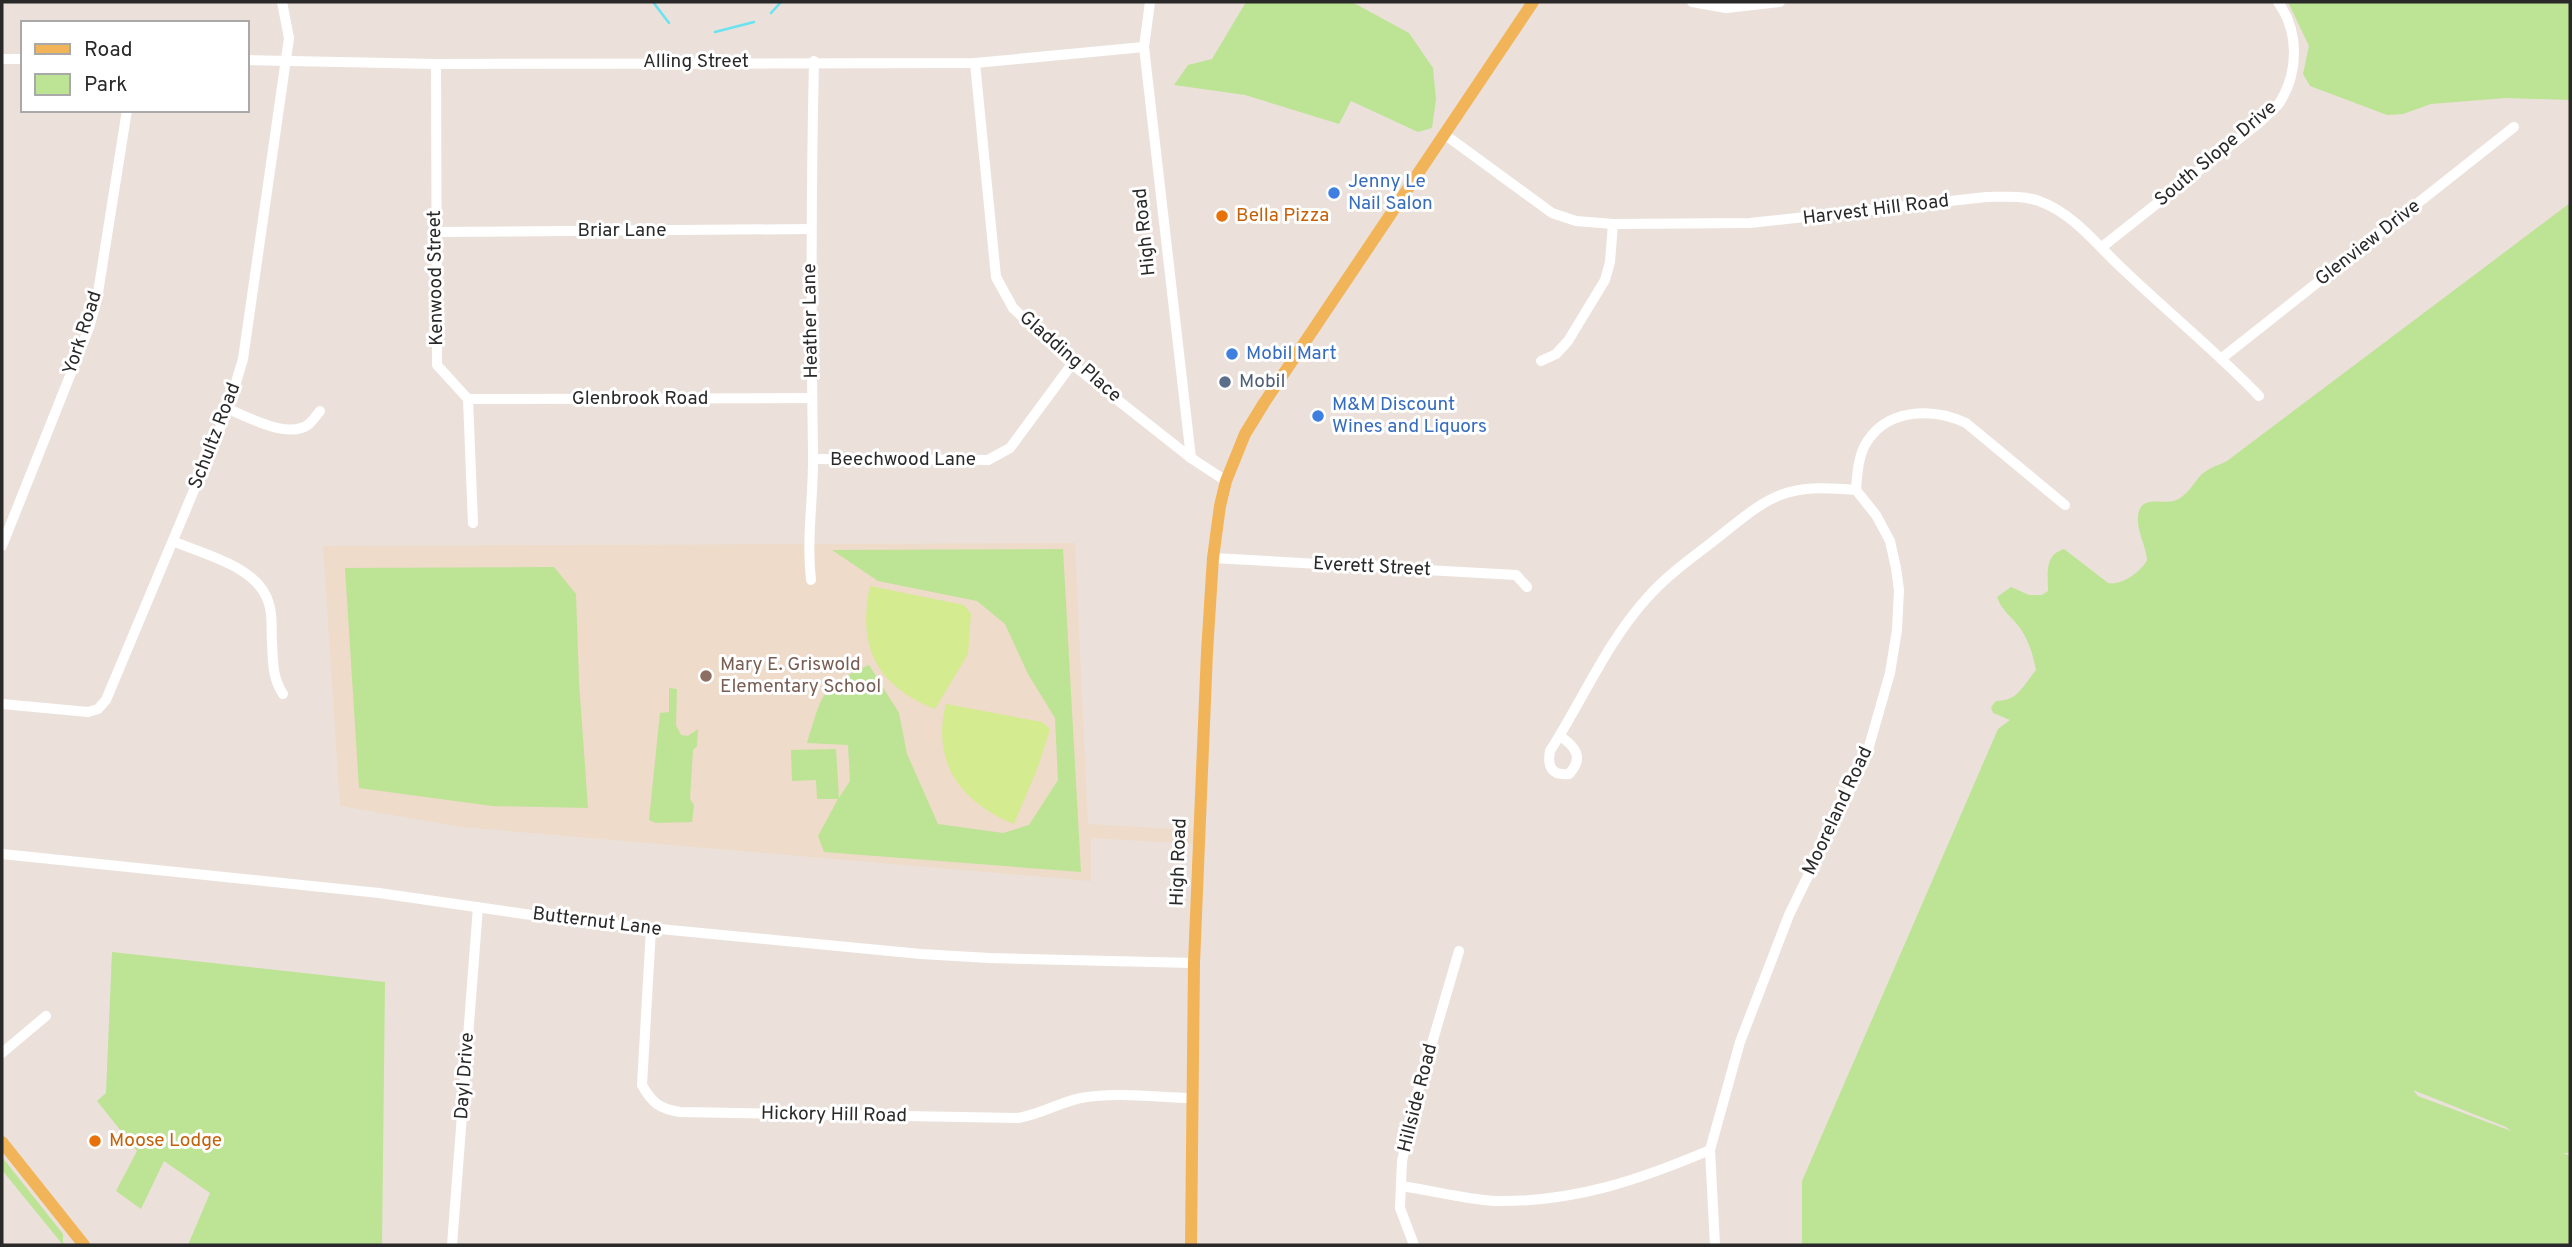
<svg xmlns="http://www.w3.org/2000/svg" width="2572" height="1247" font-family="Overpass,sans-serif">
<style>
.education{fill:#eedbc9}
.green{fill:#bde395;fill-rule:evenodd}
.pitch{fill:#d4eb90}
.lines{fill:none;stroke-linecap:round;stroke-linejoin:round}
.stream{stroke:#6ae3f0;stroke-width:2.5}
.minor{stroke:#fff;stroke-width:10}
.major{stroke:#f2b458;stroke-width:12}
.shop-dot{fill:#3f7fe0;stroke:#fff;stroke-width:2.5}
.food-dot{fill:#e8710a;stroke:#fff;stroke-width:2.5}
.service-dot{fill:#5c6f8a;stroke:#fff;stroke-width:2.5}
.education-dot{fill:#8d6e63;stroke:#fff;stroke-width:2.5}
.labels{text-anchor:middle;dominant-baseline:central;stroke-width:6;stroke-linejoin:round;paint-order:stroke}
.street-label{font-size:19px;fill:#292929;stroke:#fff}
.shop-label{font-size:19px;fill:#366cbe;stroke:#fff;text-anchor:start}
.food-label{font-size:19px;fill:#c56008;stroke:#fff;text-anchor:start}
.service-label{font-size:19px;fill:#4e5e75;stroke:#fff;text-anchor:start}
.education-label{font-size:19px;fill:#785e54;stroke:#fff;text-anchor:start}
</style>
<rect width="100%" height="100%" fill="#ebe1da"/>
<!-- education -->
<polygon class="education" points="1075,543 1088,824 1193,830 1193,844 1091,838 1091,881 462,827 340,806 323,546"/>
<!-- green -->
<g class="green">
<polygon points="1246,2 1352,2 1409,33 1433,68 1436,99 1432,128 1418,132 1351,101 1339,124 1245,95 1174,85 1188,65 1212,59"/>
<polygon points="2288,2 2570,2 2570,100 2506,98 2431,104 2403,114 2387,115 2310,86 2303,74 2309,46"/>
<path d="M2570 203V1153H2563L2570 1156V1245H1802V1181L1998 729 2010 720 1993 713 1991 707 1996 701C2018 701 2023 686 2036 670 2033 655 2029 641 2020 628 2012 617 2001 610 1997 597L2011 587 2029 595H2042L2048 591C2048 574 2044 555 2064 549L2108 583C2121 586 2141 572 2147 560 2146 544 2134 527 2139 511 2144 496 2163 504 2174 501 2187 497 2193 483 2202 474 2209 468 2219 465 2227 461ZM2413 1090 2506 1127 2511 1131 2418 1096Z"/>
<path d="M1063 549 1081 872 824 852 818 836 838 799H817L816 780 792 781 791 750 836 749 839 798 850 781 848 745 807 743C823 694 819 687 869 665L899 713 907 754 938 824 1003 833 1029 825 1058 780 1055 718 1028 674 1005 624 977 601 878 581 832 550Z"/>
<polygon points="554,567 576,594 579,682 588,808 492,806 359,788 345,568"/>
<polygon points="669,688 677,689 676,725 681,735 688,736 698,729 697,746 693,750 690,799 694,805 692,822 656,823 649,820 660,713 669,712"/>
<polygon points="112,952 385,982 382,1245 188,1245 210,1193 164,1161 141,1209 116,1191 137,1151 97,1101 106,1093"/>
<polygon points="2,1157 63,1234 63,1245 2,1170"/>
</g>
<!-- pitch -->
<g class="pitch">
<path d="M870 586 964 605 971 614 968 654 935 709C877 686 857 648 870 586Z"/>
<path d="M946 704 1042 722 1050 729 1038 767 1014 824C961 803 931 762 946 704Z"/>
</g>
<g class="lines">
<!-- stream -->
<g class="stream">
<polyline points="653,2 669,23"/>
<polyline points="771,13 781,2"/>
<polyline points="715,32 754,22"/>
</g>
<!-- minor -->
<g class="minor">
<polyline points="1150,2 1144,47 1191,458"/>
<polyline points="1692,2 1726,8 1780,2"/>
<polyline points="2,59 23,59"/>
<polyline points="247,60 436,64 975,63 1144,47"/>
<polyline points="975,63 996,277 1013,308 1072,364 1191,458 1226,481"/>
<polyline points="436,64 437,365 468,399 473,523"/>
<path d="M1444 134 1552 213 1576 221 1613 224 1750 223 1986 197C2003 197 2022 195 2039 201 2075 214 2098 247 2126 272 2170 314 2217 352 2259 396"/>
<polyline points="435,232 810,229"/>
<path d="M2102 247 2260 122C2267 115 2275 109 2280 102 2299 71 2299 31 2278 2"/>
<polyline points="2222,358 2514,127"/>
<polyline points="1541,361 1556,354 1568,341 1605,280 1610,262 1613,224"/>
<polyline points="468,399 812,398"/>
<path d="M228 409C248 417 289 440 309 424 313 420 317 415 320 411"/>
<polyline points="813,459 988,460 1010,448 1072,364"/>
<path d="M1856 490C1857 476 1858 460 1864 447 1884 408 1932 407 1966 423L2065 505"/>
<path d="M173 541C204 555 259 566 269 604 273 615 271 630 272 642 273 661 272 677 283 694"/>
<polyline points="2,546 89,328 97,299 127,110"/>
<polyline points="1213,558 1516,575 1527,587"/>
<path d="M811 580C806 537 814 495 813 452 811 322 811 192 814 61"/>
<polyline points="2,704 88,712 98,709 106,700 228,409 243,359 289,38 282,2"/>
<path d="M1560 736C1576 747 1584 758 1569 774 1552 776 1547 767 1550 751 1582 701 1607 642 1647 598 1667 575 1692 558 1716 539 1771 495 1783 483 1856 490L1876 515 1890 541 1896 568 1899 590 1897 630 1890 673 1866 757 1789 915 1740 1042 1710 1150 1715 1245"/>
<polyline points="2,854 379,893 566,920 921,954 989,958 1194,963"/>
<path d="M651 929 642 1085C652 1103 660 1109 680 1112L1018 1118C1042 1114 1060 1102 1081 1098 1116 1092 1155 1097 1191 1098"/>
<polyline points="2,1053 46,1016"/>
<path d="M1401 1186C1430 1190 1468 1200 1497 1201 1575 1202 1639 1180 1710 1150"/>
<polyline points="452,1245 478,907"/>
<polyline points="1414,1245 1400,1208 1402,1161 1416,1098 1459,951"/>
</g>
<!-- major -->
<g class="major">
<polyline points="2,1142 84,1245"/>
<polyline points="1191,1245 1194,963 1207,652 1213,558 1220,506 1226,481 1245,434 1264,403 1533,2"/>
</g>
</g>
<!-- markers -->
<g class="shop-dot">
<circle cx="1334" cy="193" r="7"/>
<circle cx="1232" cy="354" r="7"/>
<circle cx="1318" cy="416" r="7"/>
</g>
<g class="food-dot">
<circle cx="1222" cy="216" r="7"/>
<circle cx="95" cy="1141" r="7"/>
</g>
<circle class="service-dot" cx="1225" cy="382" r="7"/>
<circle class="education-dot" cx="706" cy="676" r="7"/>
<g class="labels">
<!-- street labels -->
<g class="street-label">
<text x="696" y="62">Alling Street</text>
<text transform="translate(2216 154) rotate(-40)">South Slope Drive</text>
<text transform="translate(1876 210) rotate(-7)">Harvest Hill Road</text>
<text x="622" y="231">Briar Lane</text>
<text transform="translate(1145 232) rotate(-96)">High Road</text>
<text transform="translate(2368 243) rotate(-38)">Glenview Drive</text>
<text transform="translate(436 278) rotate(-91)">Kenwood Street</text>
<text transform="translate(811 321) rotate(-91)">Heather Lane</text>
<text transform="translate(83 333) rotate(-72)">York Road</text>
<text transform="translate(1070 357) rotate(41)">Gladding Place</text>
<text x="640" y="399">Glenbrook Road</text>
<text transform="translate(215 436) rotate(-69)">Schultz Road</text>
<text x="903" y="460">Beechwood Lane</text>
<text transform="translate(1372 567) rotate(3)">Everett Street</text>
<text transform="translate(1838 811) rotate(-65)">Mooreland Road</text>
<text transform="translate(1179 862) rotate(-88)">High Road</text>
<text transform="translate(597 922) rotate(7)">Butternut Lane</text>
<text transform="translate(465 1076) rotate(-86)">Dayl Drive</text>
<text transform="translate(1418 1098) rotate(-76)">Hillside Road</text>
<text transform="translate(834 1115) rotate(1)">Hickory Hill Road</text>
</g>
<!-- shop labels -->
<g class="shop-label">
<text x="1348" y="182">Jenny Le<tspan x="1348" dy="22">Nail Salon</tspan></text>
<text x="1246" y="354">Mobil Mart</text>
<text x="1332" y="405">M&amp;M Discount<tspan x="1332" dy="22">Wines and Liquors</tspan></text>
</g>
<!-- food labels -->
<g class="food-label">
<text x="1236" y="216">Bella Pizza</text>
<text x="109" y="1141">Moose Lodge</text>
</g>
<!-- service labels -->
<g class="service-label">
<text x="1239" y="382">Mobil</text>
</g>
<!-- education labels -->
<g class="education-label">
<text x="720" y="665">Mary E. Griswold<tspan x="720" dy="22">Elementary School</tspan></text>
</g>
</g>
<!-- border -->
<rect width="2572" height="1247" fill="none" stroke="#292929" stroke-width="7"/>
<!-- legend -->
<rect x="21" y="21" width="228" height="91" fill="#ffffff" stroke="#a9a9a9" stroke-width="2"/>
<rect x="35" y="44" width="35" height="10" fill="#f2b458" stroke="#a9a9a9" stroke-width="2"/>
<text x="84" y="56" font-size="21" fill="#292929">Road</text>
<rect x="35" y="74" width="35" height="21" fill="#bde395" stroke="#a9a9a9" stroke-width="2"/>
<text x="84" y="91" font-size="21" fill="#292929">Park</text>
</svg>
